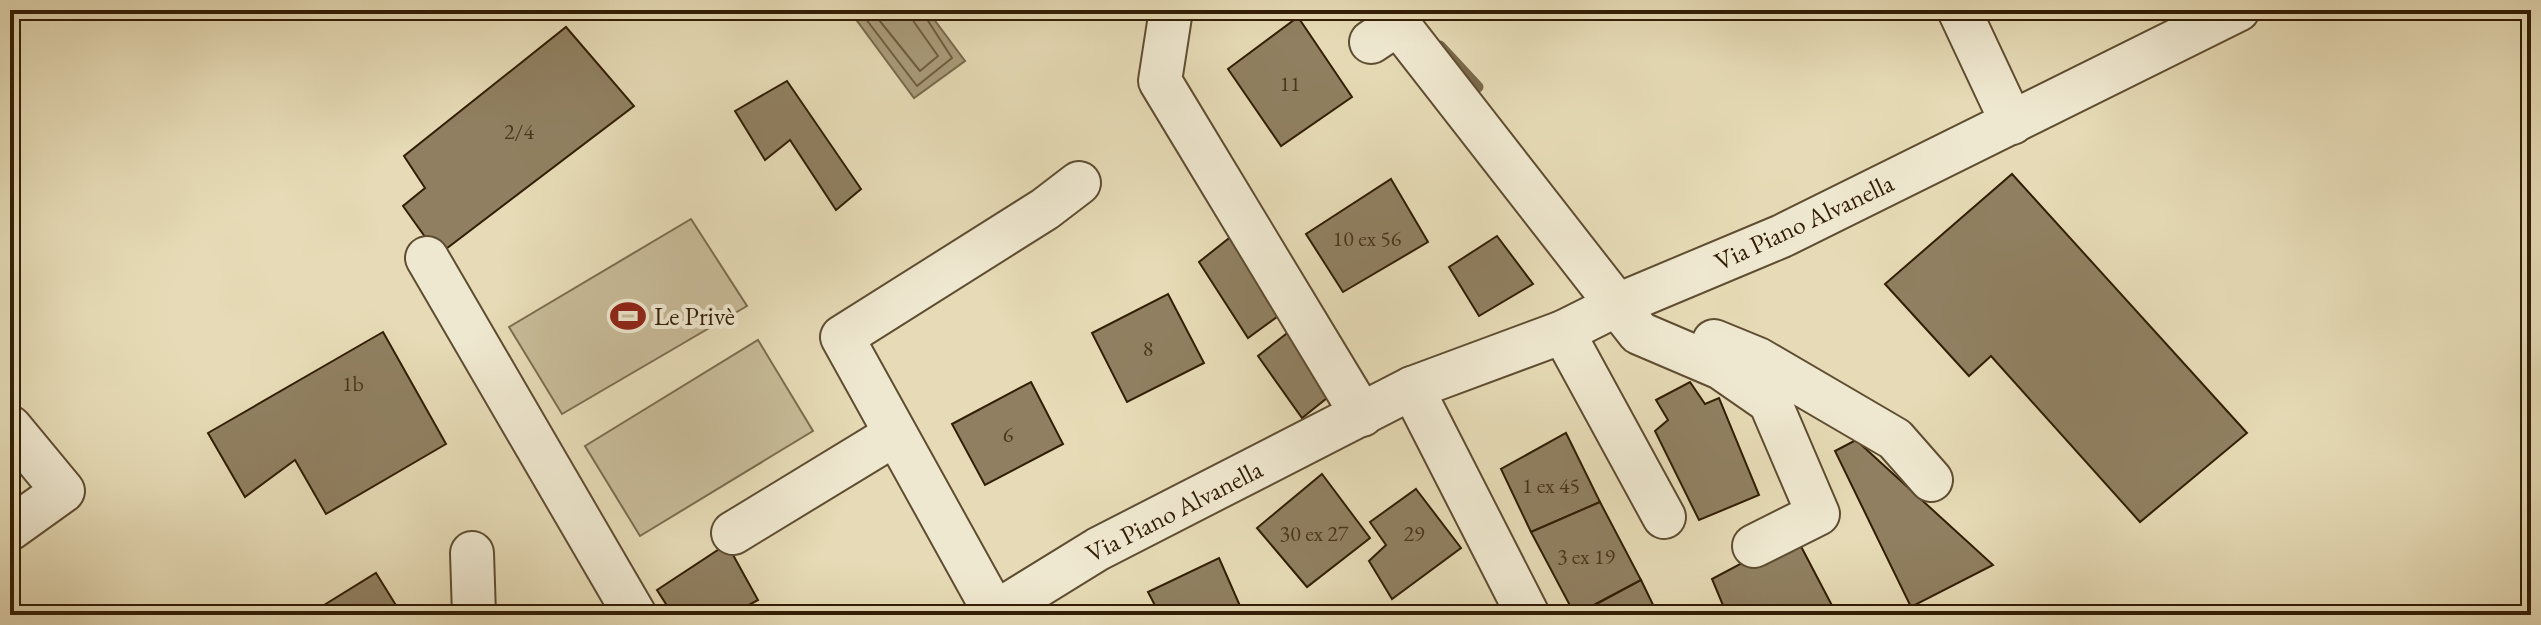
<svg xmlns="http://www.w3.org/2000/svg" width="2541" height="625" font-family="'EB Garamond',serif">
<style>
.green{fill:#c7bb98;stroke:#7c6c4e;stroke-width:2}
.water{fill:#a99b7a;stroke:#79694b;stroke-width:2}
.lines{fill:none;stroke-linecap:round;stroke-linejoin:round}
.shore{stroke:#6e5c40;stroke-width:2}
.stream{stroke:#79694b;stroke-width:11}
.building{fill:#908061;stroke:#321e05;stroke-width:2}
.minor-casing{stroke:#5f4d31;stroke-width:46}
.minor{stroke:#efe8d0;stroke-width:42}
.labels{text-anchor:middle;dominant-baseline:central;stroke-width:8;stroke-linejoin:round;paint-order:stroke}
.number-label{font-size:22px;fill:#4a361c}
.street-label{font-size:26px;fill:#321e05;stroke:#efe8d0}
.poi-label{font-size:26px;fill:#321e05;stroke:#efe8d0;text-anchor:start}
</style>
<rect width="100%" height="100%" fill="#e6dbb6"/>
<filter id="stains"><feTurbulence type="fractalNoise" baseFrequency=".0025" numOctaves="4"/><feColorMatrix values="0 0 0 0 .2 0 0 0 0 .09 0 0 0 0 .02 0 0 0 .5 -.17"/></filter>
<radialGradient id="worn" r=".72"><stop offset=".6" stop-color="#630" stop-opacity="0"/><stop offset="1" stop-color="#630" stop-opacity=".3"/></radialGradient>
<!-- green -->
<g class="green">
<polygon points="691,219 747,306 562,414 509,327"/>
<polygon points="758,340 813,431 640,536 585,446"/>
</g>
<!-- water -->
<polygon class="water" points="849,10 927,10 965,61 914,98"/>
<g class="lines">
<!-- shore -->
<g class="shore">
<polyline points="859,10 917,86 952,58 921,10"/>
<polyline points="871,10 920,71 938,56 914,22 911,10"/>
</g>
<!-- stream -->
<polyline class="stream" points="1440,46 1478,87"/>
</g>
<!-- building -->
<g class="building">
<polygon points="1298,17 1352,97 1281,146 1228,69"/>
<polygon points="566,27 634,106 438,255 403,206 425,188 404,156"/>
<polygon points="787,81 861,189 836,210 790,140 765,160 735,111"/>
<polygon points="2012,174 2247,433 2140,522 1991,356 1969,376 1885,284"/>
<polygon points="1391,179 1428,242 1343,292 1306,234"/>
<polygon points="1238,231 1288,309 1248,338 1199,262"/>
<polygon points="1497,236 1533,284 1479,316 1449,267"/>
<polygon points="1168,294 1204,363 1127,402 1092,333"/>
<polygon points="1295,327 1337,390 1302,418 1258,356"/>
<polygon points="383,332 446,444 326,514 295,460 245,497 208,433"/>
<polygon points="1031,382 1063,444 985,485 952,424"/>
<polygon points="1690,382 1705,404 1719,398 1759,495 1699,520 1655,431 1668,420 1656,400"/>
<polygon points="1566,433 1600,502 1531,532 1501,469"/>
<polygon points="1856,440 1993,565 1911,607 1835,451"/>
<polygon points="1322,474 1370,538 1307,587 1257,528"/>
<polygon points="1416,489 1461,548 1392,599 1369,561 1386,545 1370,522"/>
<polygon points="1600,502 1641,580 1575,615 1531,532"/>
<polygon points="1795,535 1837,615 1727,615 1712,579"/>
<polygon points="727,544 758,600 734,613 737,615 673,615 657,590"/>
<polygon points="1219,558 1244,615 1160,615 1148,592"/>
<polygon points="376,573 402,615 319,615 316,610"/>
<polygon points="1641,580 1658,615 1576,615"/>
</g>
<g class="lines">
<!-- minor casing -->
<g class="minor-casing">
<g id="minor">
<polyline points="1171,10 1160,81 1362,415"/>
<polyline points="1959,10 2012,123"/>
<polyline points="1371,42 1398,24 1639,333 1721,368 1770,402 1818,514 1754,546"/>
<polyline points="427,258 635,615"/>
<polyline points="1563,332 1664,517"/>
<polyline points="1714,341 1758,359 1895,439 1931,480"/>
<polyline points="1412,388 1528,615"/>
<polyline points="10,427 63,491 10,529"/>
<polyline points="733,533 894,435"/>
<polyline points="472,553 474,615"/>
<polyline points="995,613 842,337 1045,209 1079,183"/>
<polyline points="991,615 1098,549 1412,388 1563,332 1615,306 1782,236 2238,10"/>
</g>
</g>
<!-- minor -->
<use href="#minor" class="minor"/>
</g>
<!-- icons -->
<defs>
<g id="stadium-bare" transform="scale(2.76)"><path d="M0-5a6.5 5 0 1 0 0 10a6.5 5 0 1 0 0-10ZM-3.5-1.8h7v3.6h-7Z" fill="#8f2418" stroke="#efe8d0" stroke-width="2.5" paint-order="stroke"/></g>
</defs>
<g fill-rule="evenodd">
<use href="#stadium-bare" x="628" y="316"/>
</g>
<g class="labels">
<!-- number labels -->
<g class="number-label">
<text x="1290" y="83">11</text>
<text x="519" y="131">2/4</text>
<text x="1367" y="238">10 ex 56</text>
<text x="1148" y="348">8</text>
<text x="353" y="383">1b</text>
<text x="1008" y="434">6</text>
<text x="1551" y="485">1 ex 45</text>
<text x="1314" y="533">30 ex 27</text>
<text x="1414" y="533">29</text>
<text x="1586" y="556">3 ex 19</text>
</g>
<!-- street labels -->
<g class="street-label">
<text transform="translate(1804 222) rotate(-25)">Via Piano Alvanella</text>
<text transform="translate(1174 511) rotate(-27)">Via Piano Alvanella</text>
</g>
<!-- poi labels -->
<g class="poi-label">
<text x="654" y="316">Le Privè</text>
</g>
</g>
<!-- margin -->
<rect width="2541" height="625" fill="none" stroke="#e6dbb6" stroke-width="40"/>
<rect x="12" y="12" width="2517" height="601" fill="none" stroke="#321e05" stroke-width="4"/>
<rect x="20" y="20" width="2501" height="585" fill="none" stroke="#321e05" stroke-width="2"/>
<rect width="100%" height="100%" filter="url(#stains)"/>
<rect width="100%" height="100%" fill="url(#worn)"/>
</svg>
